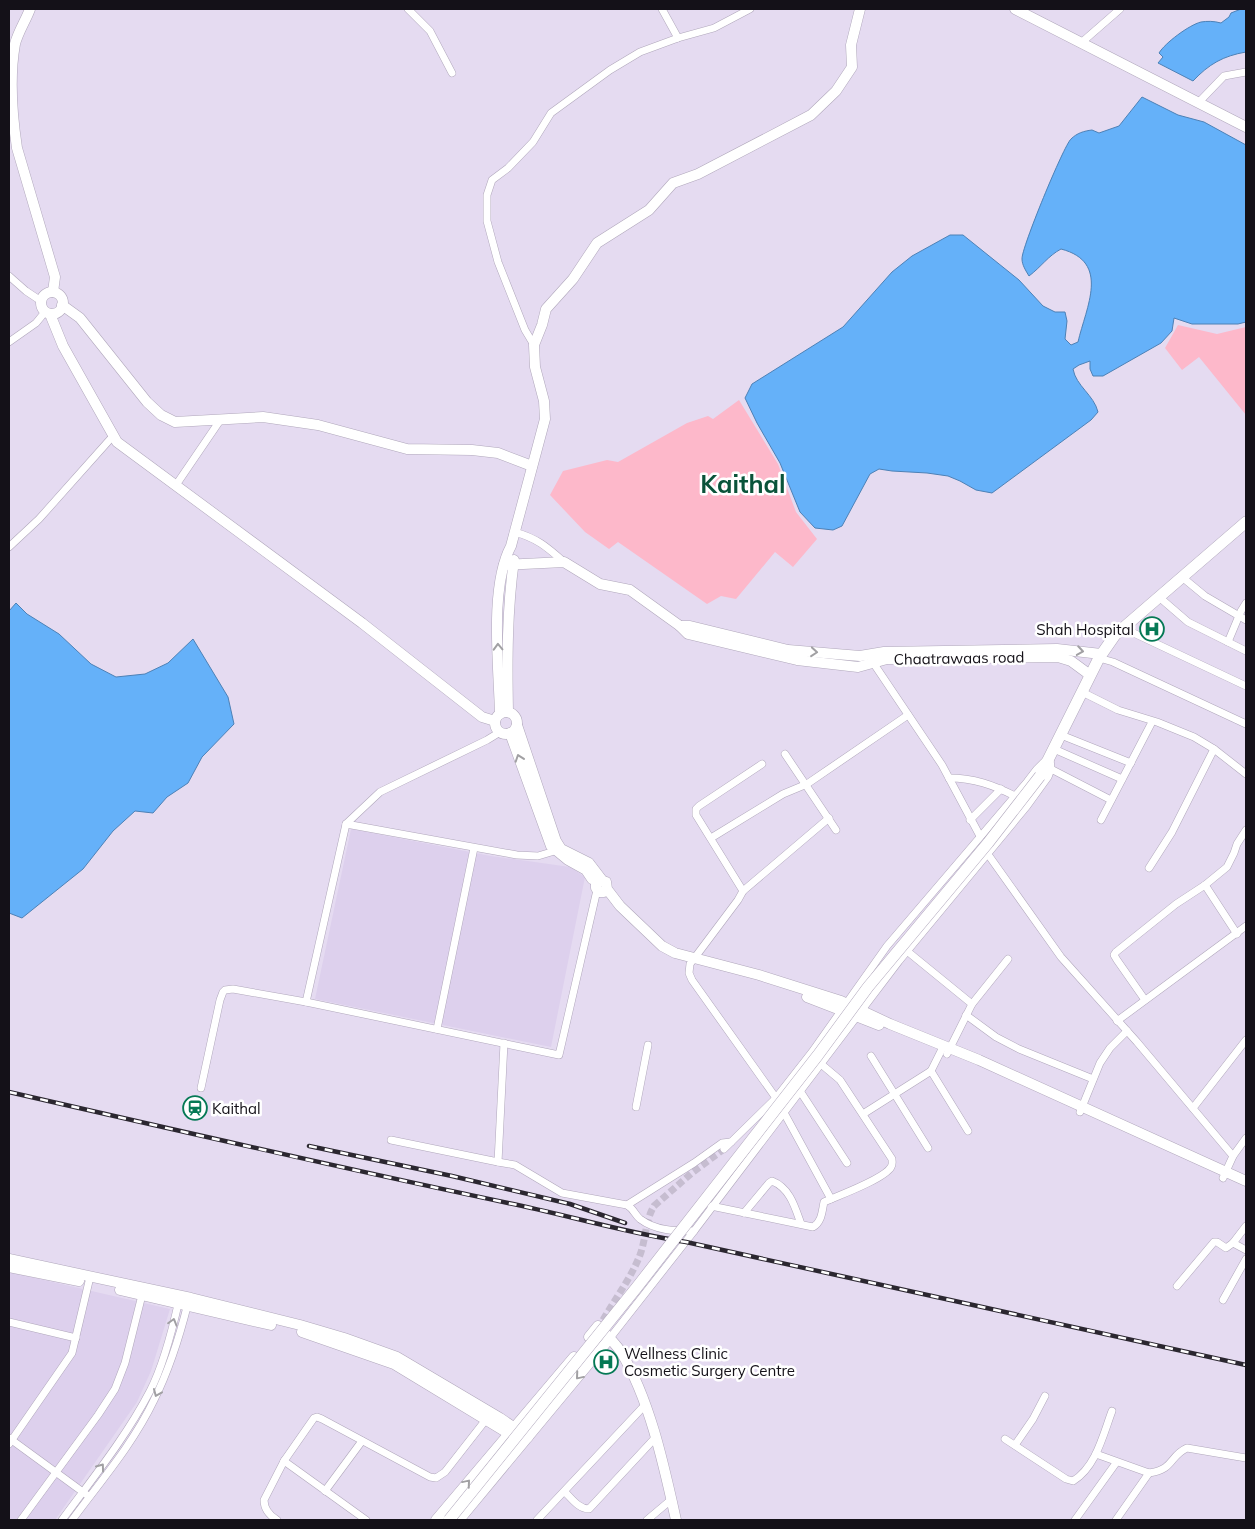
<svg xmlns="http://www.w3.org/2000/svg" width="1255" height="1529" font-family="Mulish,sans-serif">
<style>
.built{fill:#ddd0ed}
.green{fill:#fdb8ca}
.water{fill:#65b1f9;stroke:#4d81b6}
.lines{fill:none;stroke-linecap:round;stroke-linejoin:round}
.street-tunnel{stroke:#c6bdd0;stroke-width:7;stroke-dasharray:7 3.5;stroke-linecap:butt}
.street-casing{stroke:#b0a7bb;stroke-width:8}
.secondary-casing{stroke:#b0a7bb;stroke-width:11}
.primary-casing{stroke:#b0a7bb;stroke-width:12}
.street{stroke:#fff;stroke-width:7}
.secondary{stroke:#fff;stroke-width:10}
.primary{stroke:#fff;stroke-width:11}
.rail-casing{stroke:#2b2730;stroke-width:4.5}
.rail{stroke:#fff;stroke-width:2.5;stroke-dasharray:8;stroke-linecap:butt}
.primary-bridge-casing{stroke:#b0a7bb;stroke-width:12;stroke-linecap:butt}
.primary-bridge{stroke:#fff;stroke-width:11}
.oneway{stroke:#a1a0a3}
.labels{text-anchor:middle;dominant-baseline:central;stroke-width:5;stroke-linejoin:round;paint-order:stroke}
.poi-label{font-size:15px;fill:#141118;stroke:#fff;text-anchor:start}
.street-label{font-size:15px;fill:#141118;stroke:#fff}
.town-label{font-size:25px;font-weight:bold;fill:#0a533a;stroke:#fff}
</style>
<rect width="100%" height="100%" fill="#e5dbf1"/>
<!-- built -->
<g class="built">
<polygon points="351,829 491,856 570,867 585,877 551,1047 315,999"/>
<polygon points="9,1272 170,1309 151,1371 137,1402 55,1520 9,1520"/>
</g>
<!-- green -->
<g class="green">
<polygon points="1178,325 1217,334 1246,327 1246,415 1199,357 1182,370 1165,348"/>
<polygon points="739,400 778,464 796,512 817,539 793,567 775,552 736,599 721,596 707,604 618,542 609,549 585,532 550,495 563,471 607,460 618,462 687,423 708,416 713,419"/>
</g>
<!-- water -->
<g class="water">
<path d="M1241 9H1246V52C1223 56 1209 64 1193 81L1158 63 1163 57 1159 53C1165 43 1189 25 1201 22 1207 21 1214 21 1221 23L1229 17 1231 13Z"/>
<path d="M1142 97 1178 115 1204 122 1246 145V322L1238 324H1192L1174 318 1172 331 1161 343 1103 376H1093L1090 369V361L1079 365 1073 369C1076 386 1094 395 1098 412L1091 420 992 493 976 490 960 481 948 476 927 473 892 471 879 469 870 474 842 526 833 530 815 528 800 512 780 463 757 423 745 398 752 384 843 327 892 272 912 256 950 235H963L1019 280 1043 306 1055 312H1065L1067 321 1065 339 1071 345 1078 342C1086 307 1111 262 1061 249 1048 256 1041 267 1029 276 1026 271 1022 265 1022 259 1021 249 1064 145 1071 139 1077 133 1084 131 1092 130L1099 133 1119 126Z"/>
<polygon points="16,603 27,614 59,634 91,664 116,677 145,674 168,663 193,639 228,697 234,724 202,757 188,783 167,797 153,813 135,811 113,831 83,869 22,918 9,913 9,611"/>
</g>
<g class="lines">
<!-- street-tunnel -->
<path class="street-tunnel" d="M603 1320C615 1299 631 1278 640 1255 646 1239 645 1221 654 1206L693 1172 724 1149"/>
<!-- street casing -->
<g class="street-casing">
<g id="street">
<polyline points="408,9 430,31 452,73"/>
<polyline points="662,9 678,38"/>
<polyline points="1081,43 1120,9"/>
<polyline points="1199,102 1224,76 1246,72"/>
<polyline points="9,276 26,291 41,301"/>
<polyline points="9,342 36,323 45,312"/>
<polyline points="534,345 525,330 498,262 487,221 487,195 492,180 508,168 533,142 551,113 610,70 640,52 678,38 714,28 750,9"/>
<polyline points="176,485 221,419"/>
<path d="M514 532C537 538 547 547 564 562"/>
<polyline points="9,547 39,519 113,436"/>
<polyline points="1182,577 1205,596 1246,620"/>
<polyline points="1159,597 1188,622 1246,651"/>
<polyline points="1123,628 1246,686"/>
<polyline points="1228,642 1241,611 1246,603"/>
<polyline points="1099,658 1113,662 1246,724"/>
<polyline points="872,661 942,765 980,836"/>
<polyline points="1082,692 1118,710 1157,722 1194,737 1214,749 1246,774"/>
<polyline points="1061,735 1131,763"/>
<polyline points="1054,749 1122,779"/>
<polyline points="785,754 836,830"/>
<polyline points="1051,769 1111,800"/>
<path d="M949 778C974 778 993 785 1015 796"/>
<polyline points="970,820 1001,789"/>
<polyline points="1101,820 1152,722"/>
<polyline points="346,824 517,855 538,856 558,850"/>
<polyline points="711,838 783,794 807,784 908,715"/>
<polyline points="987,853 1061,957 1137,1042 1233,1156 1223,1178"/>
<polyline points="1149,868 1172,832 1214,749"/>
<polyline points="1205,885 1237,934"/>
<polyline points="743,891 696,815 696,809 699,806 762,764"/>
<polyline points="907,951 972,1004"/>
<polyline points="1145,1000 1117,960 1114,955 1116,952 1176,904 1205,885 1227,867 1234,853 1237,844 1246,830"/>
<polyline points="306,1002 346,824 380,792 487,740 500,732"/>
<polyline points="966,1015 996,1037 1019,1049 1093,1079"/>
<polyline points="1117,1021 1246,926"/>
<polyline points="437,1029 474,848"/>
<polyline points="947,1054 972,1004 1008,959"/>
<polyline points="871,1056 928,1148"/>
<path d="M821 1064 840 1080 892 1159C892 1162 893 1164 891 1167 885 1178 843 1194 831 1199L776 1098 692 980 689 973 690 964 738 900 743 891 829 818"/>
<polyline points="931,1071 968,1131"/>
<polyline points="201,1088 220,1000 223,992 225,990 233,989 306,1002 559,1055 597,890"/>
<polyline points="800,1091 847,1163"/>
<polyline points="636,1107 648,1045"/>
<polyline points="1193,1108 1246,1040"/>
<polyline points="1080,1112 1100,1063 1110,1048 1127,1031"/>
<polyline points="863,1114 931,1071 943,1047"/>
<polyline points="391,1140 498,1162 504,1043"/>
<polyline points="724,1149 776,1098 812,1052 887,946 1027,782 1037,769 1044,762"/>
<polyline points="1233,1156 1246,1138"/>
<path d="M498 1162 515 1165 562 1193 627 1205C634 1209 635 1215 640 1219 656 1231 675 1231 694 1231L899 961 1027 806 1048 777 1051 769 1050 758"/>
<polyline points="627,1205 694,1163 722,1143 731,1142"/>
<path d="M711 1206 813 1227C822 1222 822 1211 824 1202L831 1199"/>
<path d="M744 1213 769 1183 772 1181C790 1188 795 1207 801 1224"/>
<polyline points="1246,1226 1233,1243 1246,1250"/>
<polyline points="1177,1286 1214,1242 1217,1242 1226,1248 1233,1243"/>
<polyline points="1223,1300 1246,1259"/>
<polyline points="9,1322 76,1338"/>
<polyline points="610,1338 694,1231"/>
<polyline points="9,1438 87,1495"/>
<path d="M1005 1439 1066 1479 1073 1481C1096 1467 1103 1435 1112 1411"/>
<polyline points="9,1444 72,1353 90,1277"/>
<polyline points="1015,1445 1033,1419 1045,1396"/>
<path d="M1096 1454 1149 1473C1175 1469 1169 1456 1187 1448L1246 1458"/>
<polyline points="325,1491 362,1441"/>
<path d="M565 1492C572 1499 579 1509 589 1509L655 1438"/>
<polyline points="21,1520 98,1415 115,1389 125,1363 142,1295"/>
<path d="M62 1520C93 1478 126 1437 150 1391 163 1366 173 1327 179 1300"/>
<path d="M72 1520C100 1482 133 1444 154 1400 169 1370 180 1335 188 1303"/>
<path d="M277 1520C269 1515 264 1509 264 1500L284 1461"/>
<polyline points="366,1520 284,1461 314,1418 317,1417 322,1419 430,1477 436,1478 445,1472 488,1417"/>
<polyline points="537,1520 645,1405"/>
<polyline points="647,1520 672,1499"/>
<polyline points="1075,1520 1116,1463"/>
<polyline points="1116,1520 1149,1473"/>
</g>
</g>
<!-- secondary casing -->
<g class="secondary-casing">
<g id="secondary">
<path d="M30 9C26 20 18 32 15 44 9 78 12 115 17 148L55 277 53 292"/>
<polyline points="1015,9 1246,127"/>
<circle cx="52" cy="303" r="11"/>
<polyline points="62,305 80,318 147,402 161,415 175,422 263,417 318,425 407,449 472,450 498,453 532,466"/>
<polyline points="50,314 63,346 117,442 362,623 482,717 495,721"/>
<polyline points="504,565 564,562 600,584 630,590 680,626 688,634 797,660 858,667 887,659 1058,657 1071,661 1090,675"/>
<polyline points="680,626 690,626 788,650 860,656 884,652 1057,649 1101,654"/>
<path d="M508 712C507 661 507 610 514 560"/>
<circle cx="506" cy="723" r="11"/>
<path d="M500 714C499 667 489 587 511 546L545 419 544 401 535 367 534 345 542 325 546 309 573 279 597 243 649 210 673 183 698 174 811 115 836 91 852 67 851 45 860 9"/>
<polyline points="517,725 556,841 561,849 589,863 602,880"/>
<polyline points="510,733 551,846 568,860 586,870 592,879"/>
<polyline points="607,889 604,892 599,892 596,888 596,884 600,881 606,882 607,889 620,906 662,946 675,953 759,975 841,1001 890,1024 979,1060 1246,1181"/>
<polyline points="807,997 879,1025"/>
<polyline points="9,1259 191,1298 300,1325 344,1338 397,1357 500,1418 528,1437"/>
<polyline points="9,1267 79,1281"/>
<polyline points="120,1290 271,1325"/>
<polyline points="302,1332 394,1364 521,1441"/>
<path d="M589 1337 598 1326C606 1334 615 1343 621 1352 650 1400 664 1466 676 1520"/>
<polyline points="436,1520 574,1357"/>
<polyline points="459,1520 610,1338"/>
</g>
</g>
<!-- primary casing -->
<g class="primary-casing">
<polyline id="primary" points="1040,776 1099,658 1115,635 1246,522"/>
</g>
<!-- street -->
<use href="#street" class="street"/>
<!-- secondary -->
<use href="#secondary" class="secondary"/>
<!-- primary -->
<use href="#primary" class="primary"/>
<!-- rail casing -->
<g class="rail-casing">
<g id="rail">
<path d="M9 1092C175 1130 341 1168 508 1203 567 1215 626 1233 686 1242L1246 1365"/>
<polyline points="309,1146 452,1176 570,1204 625,1223"/>
</g>
</g>
<!-- rail -->
<use href="#rail" class="rail"/>
<!-- primary-bridge casing -->
<g class="primary-bridge-casing">
<polyline id="primary-bridge" points="449,1520 637,1287 818,1055 868,987 988,843 1040,776"/>
</g>
<!-- primary-bridge -->
<use href="#primary-bridge" class="primary-bridge"/>
</g>
<!-- one-way arrows -->
<defs><path id="oneway-chevron" d="M-2-3.5L2.5 0L-2 3.5" fill="none" stroke-width="1.6" stroke-linecap="round" stroke-linejoin="round" transform="scale(1.25)"/></defs>
<g class="oneway">
<use href="#oneway-chevron" transform="translate(498 647) rotate(-92)"/>
<use href="#oneway-chevron" transform="translate(1080 651) rotate(9)"/>
<use href="#oneway-chevron" transform="translate(814 652) rotate(5)"/>
<use href="#oneway-chevron" transform="translate(519 758) rotate(-109)"/>
<use href="#oneway-chevron" transform="translate(173 1322) rotate(-74)"/>
<use href="#oneway-chevron" transform="translate(579 1376) rotate(130)"/>
<use href="#oneway-chevron" transform="translate(157 1393) rotate(113)"/>
<use href="#oneway-chevron" transform="translate(101 1467) rotate(-54)"/>
<use href="#oneway-chevron" transform="translate(467 1483) rotate(-50)"/>
</g>
<!-- icons -->
<defs>
<g id="hospital-ring" transform="scale(1.25)"><circle r="9.5" fill="#fff" stroke="#057955" stroke-width="1.5"/><path d="M-5-5h3v3.5h4V-5h3V5h-3V1.5h-4V5h-3Z" fill="#057955"/></g>
<g id="station-ring" transform="scale(1.25)"><circle r="9.5" fill="#fff" stroke="#057955" stroke-width="1.5"/><path d="M-3-6H3Q5-6 5-4V2Q5 4 3 4L4.5 6H3L1.5 4h-3L-3 6H-4.5L-3 4Q-5 4-5 2V-4Q-5-6-3-6ZM-3.5-4v3h7v-3ZM-3.5 1v1.5H-2V1ZM2 1v1.5H3.5V1Z" fill="#057955"/></g>
</defs>
<g fill-rule="evenodd">
<use href="#hospital-ring" x="1152" y="629"/>
<use href="#station-ring" x="195" y="1108"/>
<use href="#hospital-ring" x="606" y="1362"/>
</g>
<g class="labels">
<!-- poi labels -->
<g class="poi-label">
<text x="1134" y="629" text-anchor="end">Shah Hospital</text>
<text x="212" y="1108">Kaithal</text>
<text x="624" y="1353">Wellness Clinic<tspan x="624" dy="17">Cosmetic Surgery Centre</tspan></text>
</g>
<!-- street labels -->
<g class="street-label">
<text transform="translate(959 658) rotate(-1)">Chaatrawaas road</text>
</g>
<!-- town labels -->
<g class="town-label">
<text x="743" y="483">Kaithal</text>
</g>
</g>
<!-- border -->
<rect width="1255" height="1529" fill="none" stroke="#141118" stroke-width="20"/>
</svg>
